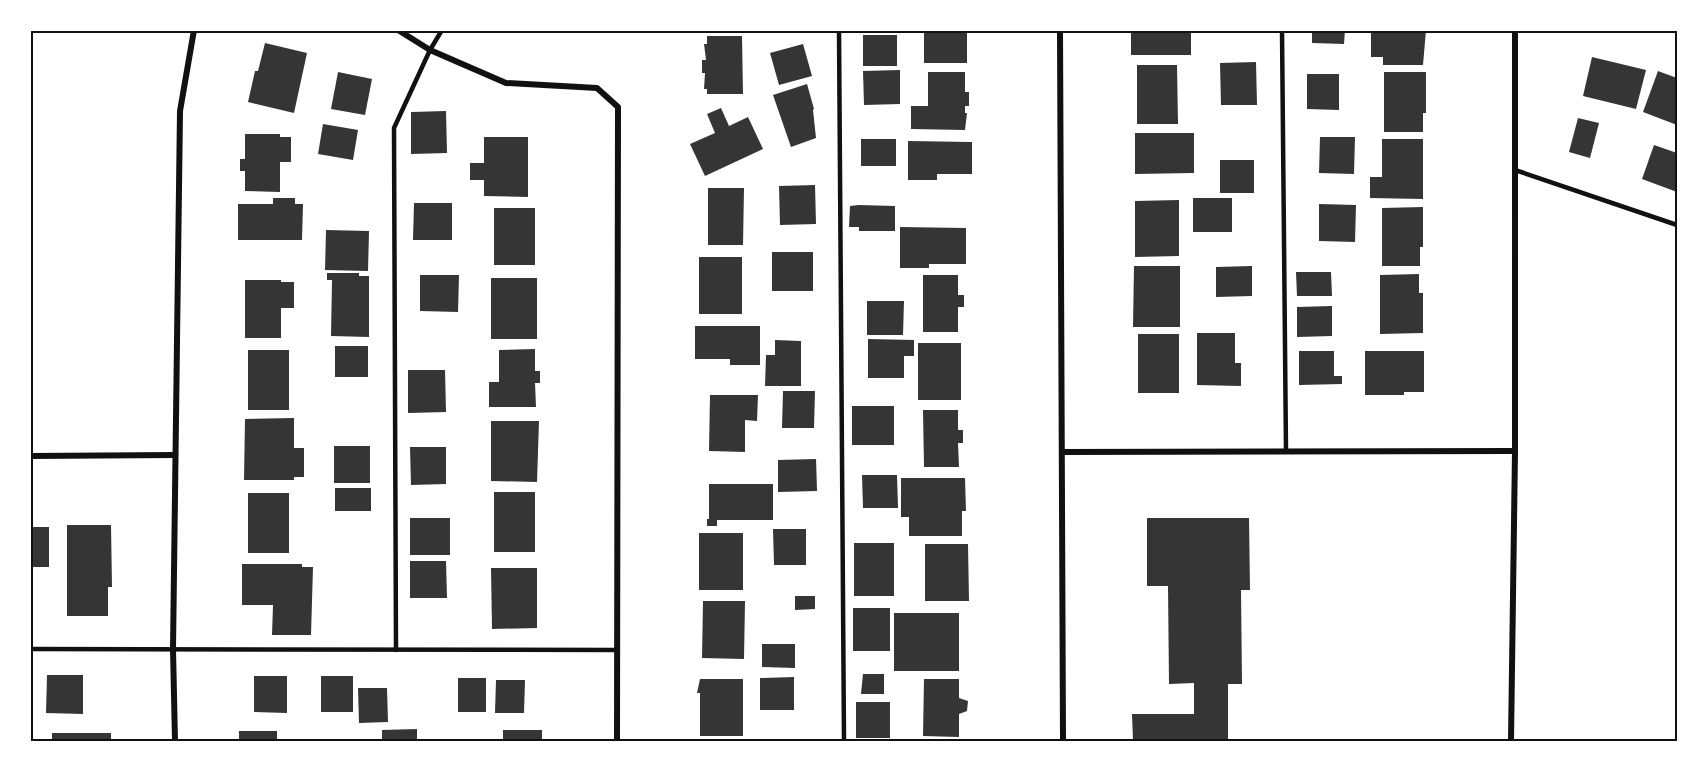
<svg xmlns="http://www.w3.org/2000/svg" width="1707" height="771" font-family="Bitter,serif">
<style>
.building{fill:#353535}
.lines{fill:none;stroke-linecap:round;stroke-linejoin:round}
.service{stroke:#111;stroke-width:4.5}
.minor{stroke:#111;stroke-width:6}
.neatline{fill:none;stroke:#111;stroke-width:2}
</style>
<rect width="100%" height="100%" fill="#fff"/>
<!-- building -->
<g class="building">
<rect x="924" y="30" width="43" height="33"/>
<rect x="1131" y="30" width="60" height="25"/>
<rect x="1216" y="30" width="36" height="3"/>
<polygon points="1312,30 1345,30 1344,44 1312,43"/>
<polygon points="1426,30 1423,65 1383,65 1383,57 1371,57 1371,31"/>
<rect x="863" y="35" width="34" height="31"/>
<polygon points="707,36 742,36 743,94 707,94 707,89 704,89 705,73 702,73 702,60 706,60 704,44 707,44"/>
<polygon points="265,43 307,53 294,113 248,102 255,71 258,71"/>
<polygon points="803,44 812,76 779,85 770,53"/>
<polygon points="1592,57 1646,70 1636,109 1583,96"/>
<polygon points="1256,62 1257,105 1221,105 1220,63"/>
<polygon points="1137,65 1177,65 1178,124 1137,124"/>
<polygon points="900,70 900,104 864,105 863,71"/>
<polygon points="1658,71 1677,78 1677,125 1643,112"/>
<polygon points="338,72 372,79 365,115 331,109"/>
<polygon points="928,72 965,72 965,92 969,92 969,106 965,106 965,113 967,113 965,130 911,129 911,106 928,106"/>
<polygon points="1384,72 1426,72 1426,113 1423,113 1423,132 1384,132"/>
<polygon points="1307,74 1339,74 1339,110 1307,109"/>
<polygon points="807,84 814,109 813,110 816,138 791,147 773,95"/>
<polygon points="721,108 729,126 748,117 763,149 705,176 690,144 715,133 707,114"/>
<polygon points="446,111 447,153 411,154 411,112"/>
<polygon points="1578,118 1599,123 1590,158 1569,152"/>
<polygon points="323,124 358,130 353,160 318,154"/>
<polygon points="1135,133 1194,133 1194,173 1135,174"/>
<polygon points="245,134 280,134 280,137 291,137 291,162 280,162 280,192 245,191 245,171 240,171 240,159 245,159"/>
<polygon points="484,137 528,137 528,197 484,196 484,180 470,180 470,163 484,163"/>
<polygon points="1320,137 1355,137 1354,174 1319,173"/>
<rect x="861" y="139" width="35" height="27"/>
<polygon points="1382,139 1423,139 1423,199 1370,198 1370,177 1382,177"/>
<polygon points="908,141 972,142 972,174 937,174 937,180 908,180"/>
<polygon points="1654,145 1677,153 1677,192 1642,179"/>
<rect x="1220" y="160" width="34" height="33"/>
<polygon points="815,185 816,224 780,225 779,186"/>
<polygon points="708,188 744,188 743,245 708,245"/>
<polygon points="273,198 295,198 295,204 303,204 302,240 238,240 238,204 273,204"/>
<rect x="1193" y="198" width="39" height="34"/>
<polygon points="1179,200 1179,256 1135,257 1135,201"/>
<polygon points="414,203 452,203 452,240 413,240"/>
<polygon points="1319,204 1356,205 1355,242 1319,241"/>
<polygon points="859,205 895,206 895,231 859,231 859,227 849,227 850,206"/>
<polygon points="1423,207 1423,247 1420,247 1420,266 1382,266 1382,208"/>
<rect x="494" y="208" width="41" height="57"/>
<polygon points="900,227 966,228 966,264 929,264 929,268 900,268"/>
<polygon points="326,230 369,231 368,271 325,270"/>
<rect x="772" y="252" width="41" height="39"/>
<rect x="699" y="257" width="43" height="57"/>
<polygon points="1134,266 1180,266 1180,327 1133,327"/>
<polygon points="1252,266 1252,296 1216,297 1216,267"/>
<polygon points="1296,272 1331,272 1332,296 1297,296"/>
<polygon points="327,273 359,273 359,276 369,276 369,337 331,336 332,280 327,280"/>
<polygon points="1419,274 1419,293 1423,293 1423,333 1380,334 1380,275"/>
<polygon points="420,275 459,275 458,312 420,311"/>
<polygon points="923,275 958,275 958,295 964,295 964,307 958,307 958,332 923,332"/>
<rect x="491" y="278" width="46" height="61"/>
<polygon points="245,280 281,280 281,282 294,282 294,308 281,308 281,338 245,338"/>
<polygon points="867,301 904,301 903,335 867,335"/>
<polygon points="1332,306 1332,336 1297,337 1297,307"/>
<polygon points="695,326 760,326 760,365 730,365 730,359 695,359"/>
<polygon points="1197,333 1235,333 1235,363 1241,363 1241,386 1197,385"/>
<rect x="1138" y="334" width="41" height="59"/>
<polygon points="868,339 914,340 914,356 904,356 904,378 868,378"/>
<polygon points="775,340 801,341 801,386 765,386 766,355 775,355"/>
<rect x="918" y="343" width="43" height="57"/>
<rect x="335" y="346" width="33" height="31"/>
<polygon points="535,349 535,371 540,371 540,383 535,383 536,407 489,407 489,382 499,382 499,350"/>
<rect x="248" y="350" width="41" height="60"/>
<polygon points="1299,351 1334,351 1334,376 1342,376 1342,384 1299,385"/>
<polygon points="1365,351 1424,351 1424,392 1404,392 1404,395 1365,395"/>
<polygon points="408,370 445,370 446,412 408,413"/>
<polygon points="783,391 815,391 814,428 782,428"/>
<polygon points="710,395 758,395 757,421 745,420 745,452 709,451"/>
<rect x="852" y="406" width="42" height="39"/>
<polygon points="923,410 958,410 958,430 963,430 963,443 958,443 959,467 924,467"/>
<polygon points="294,418 294,448 304,448 304,477 294,477 294,480 244,480 245,419"/>
<polygon points="491,421 539,421 537,482 491,481"/>
<rect x="334" y="446" width="36" height="37"/>
<polygon points="410,447 446,447 446,484 411,485"/>
<polygon points="816,459 817,491 778,492 778,460"/>
<polygon points="862,475 897,475 898,508 863,508"/>
<polygon points="901,478 965,478 966,511 962,511 962,536 909,536 909,517 901,517"/>
<polygon points="709,484 773,484 773,520 717,520 717,526 707,526 707,519 709,519"/>
<rect x="335" y="488" width="36" height="23"/>
<rect x="494" y="492" width="41" height="60"/>
<rect x="248" y="493" width="41" height="60"/>
<rect x="410" y="518" width="40" height="37"/>
<polygon points="1147,518 1249,518 1250,590 1241,590 1242,684 1228,684 1228,741 1133,741 1132,714 1194,714 1194,683 1169,684 1168,586 1147,586"/>
<polygon points="67,525 111,525 112,587 108,587 108,616 67,616"/>
<rect x="30" y="527" width="19" height="40"/>
<polygon points="773,529 806,529 806,565 774,565"/>
<rect x="699" y="533" width="44" height="57"/>
<rect x="854" y="543" width="40" height="53"/>
<polygon points="925,544 968,544 969,601 925,601"/>
<polygon points="410,561 446,561 447,598 410,598"/>
<polygon points="242,564 302,564 302,567 313,567 311,635 272,635 273,605 242,605"/>
<polygon points="491,568 537,568 537,628 492,629"/>
<polygon points="795,596 815,596 815,609 795,610"/>
<polygon points="703,601 745,601 744,659 702,658"/>
<rect x="853" y="608" width="37" height="43"/>
<rect x="894" y="613" width="65" height="58"/>
<polygon points="762,644 795,644 795,668 762,667"/>
<polygon points="863,674 884,674 884,694 861,694"/>
<polygon points="47,675 83,675 83,714 46,713"/>
<polygon points="254,676 287,676 287,713 254,712"/>
<rect x="321" y="676" width="32" height="36"/>
<polygon points="794,677 794,710 760,710 760,678"/>
<rect x="458" y="678" width="28" height="34"/>
<polygon points="700,679 743,679 743,736 700,736 700,693 697,693"/>
<polygon points="924,679 959,679 959,698 968,701 967,711 959,714 959,737 923,736"/>
<polygon points="496,680 525,680 524,713 495,713"/>
<polygon points="358,688 387,688 388,722 359,723"/>
<rect x="856" y="702" width="34" height="36"/>
<polygon points="417,729 417,741 382,741 382,730"/>
<rect x="503" y="730" width="39" height="11"/>
<rect x="239" y="731" width="38" height="10"/>
<rect x="52" y="733" width="59" height="8"/>
</g>
<g class="lines">
<!-- service -->
<g class="service">
<polyline points="839,30 844,741"/>
<polyline points="1282,30 1286,451"/>
<polyline points="1515,170 1677,225"/>
<polyline points="30,649 617,650"/>
<polyline points="396,650 394,128 430,50 442,30"/>
</g>
<!-- minor -->
<g class="minor">
<polyline points="398,30 430,50 506,83 597,88 618,107 617,741"/>
<polyline points="1060,30 1063,741"/>
<polyline points="1062,452 1515,451"/>
<polyline points="30,456 175,455"/>
<polyline points="175,741 173,649 180,111 194,30"/>
<polyline points="1511,741 1515,451 1515,30"/>
</g>
</g>
<!-- border -->
<rect width="1707" height="771" fill="none" stroke="#ffffff" stroke-width="63"/>
<rect x="32" y="32" width="1644" height="708" class="neatline"/>
</svg>
